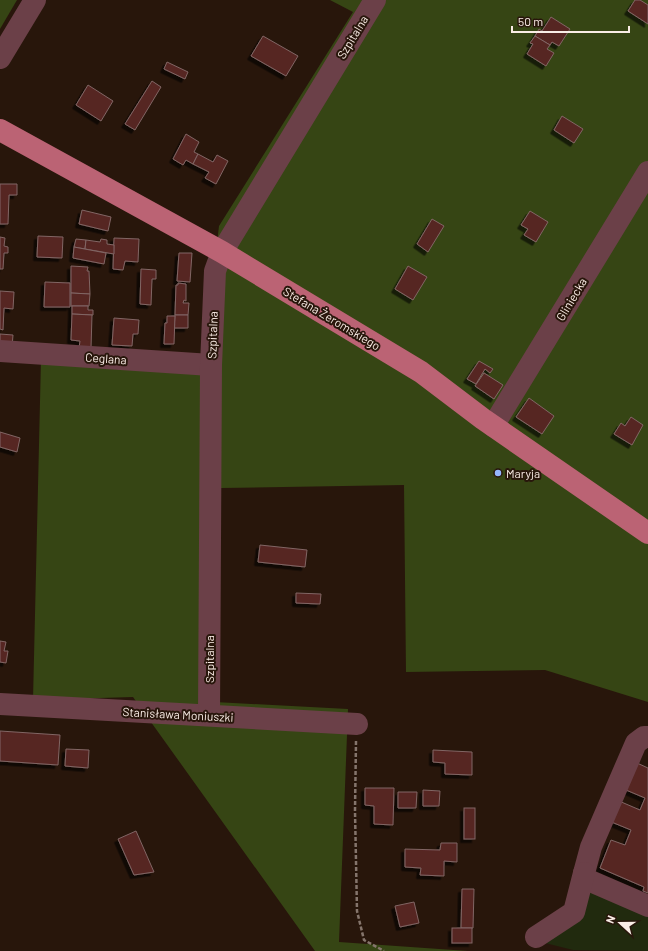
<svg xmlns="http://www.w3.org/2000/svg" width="648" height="951" font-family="Barlow,sans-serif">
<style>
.green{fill:#212a0e}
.forest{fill:#364514}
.building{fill:#572524;stroke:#816664;filter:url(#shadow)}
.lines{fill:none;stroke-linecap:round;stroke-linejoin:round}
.path{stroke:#85756c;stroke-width:2.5;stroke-dasharray:4 2;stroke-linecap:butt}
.minor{stroke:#6b4048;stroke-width:22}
.major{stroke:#bb6374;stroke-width:22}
.poi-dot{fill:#95b6fd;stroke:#28160b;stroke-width:1.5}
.labels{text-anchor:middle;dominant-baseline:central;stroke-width:4;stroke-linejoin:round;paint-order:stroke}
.street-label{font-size:12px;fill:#faede6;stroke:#28160b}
.poi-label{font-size:12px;fill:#faede6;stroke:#28160b;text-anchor:start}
</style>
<defs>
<filter id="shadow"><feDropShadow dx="-3.5" dy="3.5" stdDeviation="0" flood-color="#0009"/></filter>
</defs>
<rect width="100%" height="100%" fill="#28160b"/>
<!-- green -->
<polygon class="green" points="595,888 648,910 648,951 573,950 537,941 585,892"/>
<!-- forest -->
<g class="forest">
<polygon points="0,0 17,0 0,29"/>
<polygon points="330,0 648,0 648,702 545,670 406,672 404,485 221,488 215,702 348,709 339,942 468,951 315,951 133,697 33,700 41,359 202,369 219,226 353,12"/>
</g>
<!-- building -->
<g class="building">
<polygon points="635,0 640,0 648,5 648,24 628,11"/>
<polygon points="551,17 570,29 559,46 552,42 550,45 535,36 539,29 542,31"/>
<polygon points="263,36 298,56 286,76 251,56"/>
<polygon points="535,36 550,45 547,49 554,53 546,66 527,54 533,44 530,43"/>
<polygon points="167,62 188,72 185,79 164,69"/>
<polygon points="152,81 161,87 135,130 125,124"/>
<polygon points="88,85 113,101 101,121 76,105"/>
<polygon points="562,116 583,129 574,143 554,130"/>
<polygon points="186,134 199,142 194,152 198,154 193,164 186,160 183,165 173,159"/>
<polygon points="198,154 213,162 217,155 228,161 216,184 205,178 209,172 193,164"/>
<polygon points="0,184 17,184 17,195 9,195 8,224 0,224"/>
<polygon points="82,210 111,217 108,231 79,224"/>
<polygon points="530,211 548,222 536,242 524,235 528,229 521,225"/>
<polygon points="432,219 444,226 428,252 417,244"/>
<polygon points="38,236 63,237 62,258 37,257"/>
<polygon points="0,237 5,238 4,246 8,247 8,253 4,253 3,269 0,269"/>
<polygon points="114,238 139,239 138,262 125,261 123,270 113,269"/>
<polygon points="76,239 86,240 85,249 74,247"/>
<polygon points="101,239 107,240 107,244 114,245 114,254 85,249 86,240 100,242"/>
<polygon points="74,247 106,253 104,264 73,258"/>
<polygon points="179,253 192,253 190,282 177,281"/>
<polygon points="71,266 88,267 87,271 89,271 90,294 71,293"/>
<polygon points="408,266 427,277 413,300 395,289"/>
<polygon points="141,269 156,270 156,279 152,279 151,305 140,304"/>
<polygon points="45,282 70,283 70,307 44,307"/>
<polygon points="178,283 186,284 186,301 184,300 183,303 189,303 188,315 175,315 176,285 178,285"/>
<polygon points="0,291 14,292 13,309 4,308 3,330 0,329"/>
<polygon points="71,293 90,294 89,306 71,306"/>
<polygon points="72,306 88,306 88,310 93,310 93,315 72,314"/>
<polygon points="72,314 92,315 91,348 79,348 80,341 71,340"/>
<polygon points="175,315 188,315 188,328 174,328"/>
<polygon points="167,316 175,316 174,344 164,344 165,323 167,323"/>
<polygon points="114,318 139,320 138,334 133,334 132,346 112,345"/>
<polygon points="0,334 13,335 12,347 0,347"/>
<polygon points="479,361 493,369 490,373 485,369 476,384 467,379"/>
<polygon points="484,373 503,385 494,399 475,386"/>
<polygon points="529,398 554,416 542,434 516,417"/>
<polygon points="631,417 643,425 632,445 614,434 621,423 625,426"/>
<polygon points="0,432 20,438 17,452 0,447"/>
<polygon points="260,545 307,550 305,567 258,562"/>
<polygon points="296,593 321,594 320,604 296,603"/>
<polygon points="0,641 6,642 4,651 8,651 6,663 0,662"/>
<polygon points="0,731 60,735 58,765 0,761"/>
<polygon points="66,749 89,750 88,768 65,766"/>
<polygon points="433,750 472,752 472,775 445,774 445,763 433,762"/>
<polygon points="637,763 648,768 648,893 643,891 644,887 600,868 611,840 625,845 631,830 609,821 619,801 640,810 645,798 626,790"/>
<polygon points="365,788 394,788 393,825 374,824 374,806 365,805"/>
<polygon points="423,790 440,791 439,806 423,806"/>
<polygon points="398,792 417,792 416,808 398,808"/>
<rect x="464" y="808" width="11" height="31"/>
<polygon points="136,831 154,872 134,875 118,839"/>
<polygon points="441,843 457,843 457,862 444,861 444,876 420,875 421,868 405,867 405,849 440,850"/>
<polygon points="462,889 474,889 473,928 461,928"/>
<polygon points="414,902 419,923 400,927 395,906"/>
<rect x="452" y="928" width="20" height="15"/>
</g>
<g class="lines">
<!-- path -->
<polyline class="path" points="356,741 355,811 357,911 364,940 384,951"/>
<!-- minor -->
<g class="minor">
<polyline points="0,58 35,0"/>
<polyline points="0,351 211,365"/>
<polyline points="493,426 648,172"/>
<polyline points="0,704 357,724"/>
<polyline points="209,715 211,365 215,271 222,252 375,0"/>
<polyline points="648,737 644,737 636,743 591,847 584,873 588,880 648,906"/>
<polyline points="536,937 574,912 584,873"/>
</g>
<!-- major -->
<polyline class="major" points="0,130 222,252 421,372 483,419 648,533"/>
</g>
<!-- markers -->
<circle class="poi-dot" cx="498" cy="473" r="4"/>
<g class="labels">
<!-- street labels -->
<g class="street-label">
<text transform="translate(352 37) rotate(-59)">Szpitalna</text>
<text transform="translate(571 299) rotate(-59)">Gliniecka</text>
<text transform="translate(332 318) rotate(31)">Stefana Żeromskiego</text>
<text transform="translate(212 335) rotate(-88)">Szpitalna</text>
<text transform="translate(106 358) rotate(4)">Ceglana</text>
<text transform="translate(209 659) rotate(-90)">Szpitalna</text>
<text transform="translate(178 714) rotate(3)">Stanisława Moniuszki</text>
</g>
<!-- poi labels -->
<g class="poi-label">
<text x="506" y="473">Maryja</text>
</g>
</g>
<!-- north arrow -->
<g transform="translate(620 923) rotate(291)" stroke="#28160b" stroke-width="3" paint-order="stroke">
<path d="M0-3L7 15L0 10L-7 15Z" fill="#faede6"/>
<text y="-6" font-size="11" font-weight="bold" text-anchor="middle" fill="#faede6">N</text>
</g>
<!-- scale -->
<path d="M512 26v6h117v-6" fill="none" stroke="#faede6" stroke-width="2"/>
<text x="518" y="26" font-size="12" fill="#faede6" stroke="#28160b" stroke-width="3" paint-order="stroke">50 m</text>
</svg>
